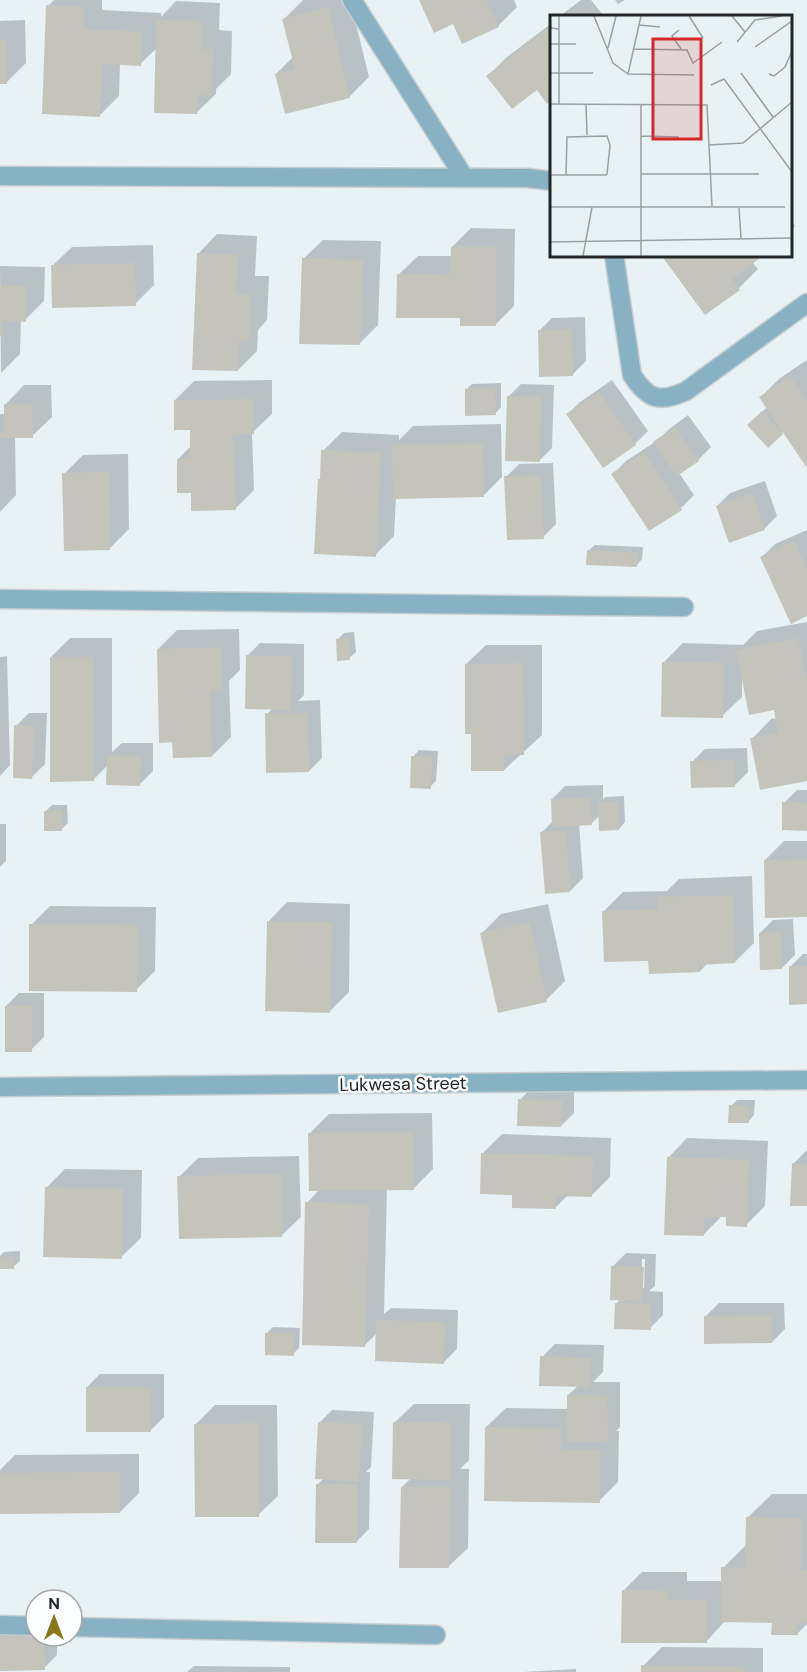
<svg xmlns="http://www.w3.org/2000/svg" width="807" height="1672" font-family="'DM Sans',sans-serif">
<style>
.shadow{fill:#0003;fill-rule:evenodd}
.building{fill:#c5c4bc}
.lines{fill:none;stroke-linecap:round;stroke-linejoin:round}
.street-casing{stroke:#c5cdd0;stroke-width:21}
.street{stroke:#88b2c3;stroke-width:18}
.labels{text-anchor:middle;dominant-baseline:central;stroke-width:5;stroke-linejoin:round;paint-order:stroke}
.street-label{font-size:18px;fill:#232627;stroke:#fcfdfe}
.inset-road{fill:none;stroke:#99a0a3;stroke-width:1.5}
.view{fill:#d62828;fill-opacity:0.15;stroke:#d62828;stroke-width:3}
.inset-edge{fill:none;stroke:#232627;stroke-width:3}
</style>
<rect width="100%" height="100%" fill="#e8f2f5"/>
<!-- shadow -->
<g class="shadow">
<polygon points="54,0 102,0 102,10 161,13 161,17 176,1 220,3 219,30 232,31 231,74 216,89 216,94 196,113 157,48 140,64 120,63 119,96 100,115 48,6"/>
<polygon points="303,0 350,0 369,77 350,96 286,112 276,74 293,57 284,19"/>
<polygon points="420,0 514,0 517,7 498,26 454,22"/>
<polygon points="581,0 591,0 604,16 560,16"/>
<polygon points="615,0 625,0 618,4"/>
<polygon points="25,20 26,63 7,82 0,83 0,21"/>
<polygon points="552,23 552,98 537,88 488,76 507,57"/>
<polygon points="790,219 795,226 790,230"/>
<polygon points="471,228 515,229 514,306 495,325 462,317 398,275 418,256 452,256 452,247"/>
<polygon points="217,234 257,236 255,276 269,276 267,320 258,330 257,351 238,370 198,254"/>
<polygon points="323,240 381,241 378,325 359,344 303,259"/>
<polygon points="153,245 154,285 135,304 52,266 72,247"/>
<polygon points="663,255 762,255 752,262 758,269 739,288 706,313"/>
<polygon points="0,266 45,267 44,301 25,320 21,320 20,354 1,373"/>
<polygon points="585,317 586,361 573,374 539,331 552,318"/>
<polygon points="807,360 807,466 784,431 768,446 749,425 767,407 761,397 780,378"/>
<polygon points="272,380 272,414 252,433 254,490 235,509 192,492 178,459 192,445 192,428 175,400 194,381"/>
<polygon points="612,380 648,431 635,444 568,414 580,402"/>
<polygon points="501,383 501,407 495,414 466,390 472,384"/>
<polygon points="521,384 554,385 552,448 539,461 508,397"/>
<polygon points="24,385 51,385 52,417 32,436 15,436 16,495 0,512 0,414 5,414 5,405"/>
<polygon points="688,415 711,447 698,460 679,473 694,495 681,508 650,529 613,474 626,461 658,440 668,430"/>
<polygon points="501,424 502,477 483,496 396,497 394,536 375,555 322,478 323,451 342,432 399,435 399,440 413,426"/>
<polygon points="128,454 129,529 110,548 64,474 83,455"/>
<polygon points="553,463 556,524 543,537 506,477 519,464"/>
<polygon points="765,481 777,516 764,529 717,506 730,493"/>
<polygon points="807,530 807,615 762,557 775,544"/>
<polygon points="595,545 643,547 642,559 636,566 588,551"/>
<polygon points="807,622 807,780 752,739 771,719 777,718 775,708 742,679 742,697 722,716 663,663 683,643 743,645 757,631"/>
<polygon points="239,629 240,670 229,681 231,737 212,756 174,741 158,649 177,630"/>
<polygon points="354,632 356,652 349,658 338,639 344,633"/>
<polygon points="70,638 112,638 112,752 122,743 153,743 153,771 140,784 108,765 93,780 51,657"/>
<polygon points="260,643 304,644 304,695 298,701 320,700 322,758 309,771 267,714 273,708 247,656"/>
<polygon points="486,645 542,645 542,735 504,770 473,732 466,664"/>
<polygon points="7,656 10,765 0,776 0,657"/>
<polygon points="29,713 47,713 45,764 32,777 16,726"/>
<polygon points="747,748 748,772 735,785 692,762 705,749"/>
<polygon points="419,750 438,751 436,781 430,787 413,757"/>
<polygon points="603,785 603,799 606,797 624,796 625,822 619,829 600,815 591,824 579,824 583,878 570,891 542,832 553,821 552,799 565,786"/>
<polygon points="797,790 807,790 807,829 784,803"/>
<polygon points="52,805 67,805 68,823 61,830 45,812"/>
<polygon points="0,824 6,824 6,861 0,867"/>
<polygon points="784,841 807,841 807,915 765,860"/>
<polygon points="752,876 754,943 735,962 708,963 700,971 650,959 604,911 623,892 667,891 679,879"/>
<polygon points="287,902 350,904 349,992 330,1011 268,922"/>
<polygon points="548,904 565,981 546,1000 482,933 501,914"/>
<polygon points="50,906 156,907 155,971 136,990 31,925"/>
<polygon points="793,919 795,955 782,968 760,933 773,920"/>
<polygon points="803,954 807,954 807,1003 790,967"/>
<polygon points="19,993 44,993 44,1037 31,1050 6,1006"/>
<polygon points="533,1086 574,1088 574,1113 561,1126 520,1100"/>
<polygon points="737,1100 755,1100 754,1115 748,1122 731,1106"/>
<polygon points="432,1113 433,1169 414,1188 387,1188 384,1314 391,1308 458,1310 457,1349 444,1362 377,1333 365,1345 307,1203 320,1189 310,1133 329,1114"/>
<polygon points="502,1134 611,1138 610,1177 591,1196 568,1195 555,1208 514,1194 483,1153"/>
<polygon points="687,1138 768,1141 765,1206 746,1225 728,1216 722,1216 703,1235 668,1158"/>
<polygon points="807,1150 807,1205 793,1164"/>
<polygon points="299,1156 301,1217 281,1236 179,1177 198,1158"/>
<polygon points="65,1169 142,1170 141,1238 121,1257 46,1188"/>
<polygon points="20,1251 20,1261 13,1267 0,1268 0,1256 4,1252"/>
<path d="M626 1253 656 1254 655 1286 649 1291 663 1292V1315L650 1328 616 1304 621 1298 613 1266ZM642 1259H645L644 1288H641Z"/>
<polygon points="719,1303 784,1303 785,1329 772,1342 706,1316"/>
<polygon points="273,1327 300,1328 299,1348 293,1354 267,1333"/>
<polygon points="555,1344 604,1345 603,1372 593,1382 620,1382 620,1427 616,1431 619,1431 618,1482 599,1501 486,1427 506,1408 569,1409 568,1395 579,1385 542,1357"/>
<polygon points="100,1374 164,1374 164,1417 151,1430 87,1387"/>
<polygon points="414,1404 470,1404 469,1460 460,1469 469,1469 468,1548 448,1567 402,1487 411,1478 394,1423"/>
<polygon points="215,1405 277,1405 278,1496 258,1515 196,1424"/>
<polygon points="332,1410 374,1412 371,1467 366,1472 370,1472 369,1529 356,1542 317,1485 324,1478 319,1423"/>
<polygon points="139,1454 139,1493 120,1512 0,1513 0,1470 15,1455"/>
<polygon points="772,1494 807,1494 807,1624 797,1634 773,1621 725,1621 706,1642 623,1591 642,1572 687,1572 687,1581 723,1581 723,1568 747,1544 747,1518"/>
<polygon points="36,1624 36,1636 57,1636 57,1655 44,1668 0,1669 0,1630"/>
<polygon points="662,1647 763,1648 763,1672 642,1672 643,1666"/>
<polygon points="194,1666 290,1667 290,1672 187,1672"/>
<polygon points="576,1669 576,1672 523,1672"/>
</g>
<!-- building -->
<g class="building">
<polygon points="419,0 486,0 499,27 462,44 453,24 434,33"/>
<polygon points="46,5 84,7 83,29 142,32 141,66 102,64 100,117 42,114"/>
<polygon points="328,7 350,98 285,114 275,74 295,69 282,19"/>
<polygon points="156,20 202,21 201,49 213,49 212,95 197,95 197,114 154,113"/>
<polygon points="552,25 552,100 547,104 537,90 512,109 486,76"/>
<polygon points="0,39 6,39 7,84 0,84"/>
<polygon points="451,247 496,247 496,326 460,326 460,318 396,318 397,274 450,275"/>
<polygon points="197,253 238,255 236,294 250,295 249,341 239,341 238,371 192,370"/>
<polygon points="661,255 764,255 732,279 740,290 705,315"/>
<polygon points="302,258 363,260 360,345 299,344"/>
<polygon points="135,263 136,306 52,308 51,265"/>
<polygon points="0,285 26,286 26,322 2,321 2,336 0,336"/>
<polygon points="572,329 573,376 539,377 538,330"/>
<polygon points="790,376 807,401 807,468 759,397"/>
<polygon points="495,388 496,415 465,416 465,389"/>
<polygon points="599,392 636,445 603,468 566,414"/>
<polygon points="507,396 541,397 540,462 505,461"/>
<polygon points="253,399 254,434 233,435 236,510 191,511 191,493 177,493 177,459 190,458 190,430 174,430 174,400"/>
<polygon points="4,404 32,404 33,438 0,438 0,432 4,432"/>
<polygon points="762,411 783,434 768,448 747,425"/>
<polygon points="674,427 699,461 677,476 653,442"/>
<polygon points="483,443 484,497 393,499 392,445"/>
<polygon points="321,450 381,453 376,557 314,554 318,479 320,479"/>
<polygon points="644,452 682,510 649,531 611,474"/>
<polygon points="109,472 110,550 64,551 62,473"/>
<polygon points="541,475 544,539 507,540 504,476"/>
<polygon points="752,493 765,530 729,543 716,506"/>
<polygon points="794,541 807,569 807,616 791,624 760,557"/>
<polygon points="587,550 638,553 637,567 586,565"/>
<polygon points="349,638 350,660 337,661 336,639"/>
<polygon points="798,638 807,681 807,781 760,790 750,738 778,733 774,710 749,715 736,650"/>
<polygon points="221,647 222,691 210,691 212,757 173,758 172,742 159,743 157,649"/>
<polygon points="246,655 292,656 291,710 245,709"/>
<polygon points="50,657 93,657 94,781 50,782"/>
<polygon points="662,662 724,663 723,718 661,717"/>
<polygon points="523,663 524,755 504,755 504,771 471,771 471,734 465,734 465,664"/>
<polygon points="265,713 308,713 309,772 266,773"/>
<polygon points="14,725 34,726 32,779 13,778"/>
<polygon points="107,755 141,756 140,786 106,785"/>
<polygon points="411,756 432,757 431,789 410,788"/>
<polygon points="735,760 735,787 691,788 690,761"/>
<polygon points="590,798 592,825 552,827 551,799"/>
<polygon points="598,802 618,802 619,830 599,831"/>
<polygon points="782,802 807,803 807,831 782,830"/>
<polygon points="62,810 62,831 44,831 44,811"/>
<polygon points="566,830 570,892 545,894 540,832"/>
<polygon points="807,859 807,917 765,918 764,860"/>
<polygon points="733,895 735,963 700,965 700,972 649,974 648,961 604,962 602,911 658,909 658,897"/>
<polygon points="267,921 332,922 330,1013 265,1011"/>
<polygon points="530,922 547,1002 498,1013 480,933"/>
<polygon points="29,924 138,925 137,992 29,991"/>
<polygon points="781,932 782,969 760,970 759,933"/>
<polygon points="789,966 807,966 807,1004 789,1005"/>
<polygon points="32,1005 32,1052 5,1052 5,1006"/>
<polygon points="518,1099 562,1100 561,1127 517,1126"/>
<polygon points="729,1105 749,1106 749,1123 728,1123"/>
<polygon points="413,1132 414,1190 309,1191 308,1133"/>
<polygon points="481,1153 593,1156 592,1197 556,1196 556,1209 512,1208 512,1195 480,1194"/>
<polygon points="667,1157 749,1160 747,1227 726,1226 726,1217 704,1217 704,1236 664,1235"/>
<polygon points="792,1163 807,1164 807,1206 790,1206"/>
<polygon points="281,1174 282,1237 179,1239 177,1176"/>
<polygon points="45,1187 123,1189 122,1259 43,1257"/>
<polygon points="305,1202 369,1204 365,1347 302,1345"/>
<rect x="0" y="1257" width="14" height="12"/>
<polygon points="611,1266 644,1267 642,1301 610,1300"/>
<polygon points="615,1303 651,1304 651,1330 614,1329"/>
<polygon points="772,1315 772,1343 704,1344 704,1316"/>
<polygon points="376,1320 445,1322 444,1364 375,1361"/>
<polygon points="265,1333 294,1333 294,1356 265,1355"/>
<polygon points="540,1356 591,1358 590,1387 539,1386"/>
<rect x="86" y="1387" width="65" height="45"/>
<polygon points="567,1395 607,1395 608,1441 567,1442"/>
<polygon points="318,1422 362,1424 359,1482 315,1479"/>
<polygon points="393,1422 451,1423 450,1480 392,1479"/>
<polygon points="259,1423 259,1517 195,1517 194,1424"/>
<polygon points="485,1427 561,1428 561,1449 600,1450 600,1503 484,1501"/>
<polygon points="120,1472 120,1513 0,1514 0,1473"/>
<polygon points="316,1484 357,1484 357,1543 315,1543"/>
<polygon points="401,1487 450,1487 449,1568 399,1568"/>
<polygon points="746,1517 802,1518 801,1570 807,1570 807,1623 798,1623 798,1635 771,1635 772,1623 721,1622 721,1567 745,1568"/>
<polygon points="622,1590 668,1591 668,1599 707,1600 707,1643 621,1643"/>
<polygon points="44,1636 45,1670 0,1671 0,1637"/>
<polygon points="641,1665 744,1667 744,1672 641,1672"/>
</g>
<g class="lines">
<!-- street casing -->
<g class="street-casing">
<g id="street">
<polyline points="352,0 464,177"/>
<polyline points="0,176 528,178 552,181"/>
<path d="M614 255 632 375C648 400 660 403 686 391L807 303"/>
<polyline points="0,599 684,607"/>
<polyline points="0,1087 807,1080"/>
<polyline points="0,1625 36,1626"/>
<polyline points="72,1627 436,1635"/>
</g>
</g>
<!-- street -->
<use href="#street" class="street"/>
</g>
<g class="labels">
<!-- street labels -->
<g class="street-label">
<text transform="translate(403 1084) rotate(-1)">Lukwesa Street</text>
</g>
</g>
<!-- overview -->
<g transform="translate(550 15)">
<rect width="242" height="242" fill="#e8f2f5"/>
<path class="inset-road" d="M9 1V89M44 1 63 48 78 59 144 60M139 1 153 23M182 1 195 17M0 3 1 13 9 14M89 10 110 12M129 15 122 21 131 34M187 27 205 5 232 1M0 29H26M205 32 242 6M58 33 66 1M84 34 137 35 143 48 172 27M0 58H43M191 58 223 102M78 59 91 1M219 59 224 61 235 52 242 36M161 70 174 64 242 157M0 89 157 90 162 191M36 89 37 120M91 89V241M91 121 129 122M159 130 193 128 242 87M91 159H209M0 160H56L57 159 60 130 57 121 17 122 16 160M0 192H235M189 193 191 223M0 227 242 223M33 241 42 192"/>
<path class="view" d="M103 24H151V124H103Z"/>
<rect width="242" height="242" class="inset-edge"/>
</g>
<!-- north arrow -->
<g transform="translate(54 1618)"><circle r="28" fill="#fcfdfe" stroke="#a5a7a8" stroke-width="1.5"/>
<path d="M0-4.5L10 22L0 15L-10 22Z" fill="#89781c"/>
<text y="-9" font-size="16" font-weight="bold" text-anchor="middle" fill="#232627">N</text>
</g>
</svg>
